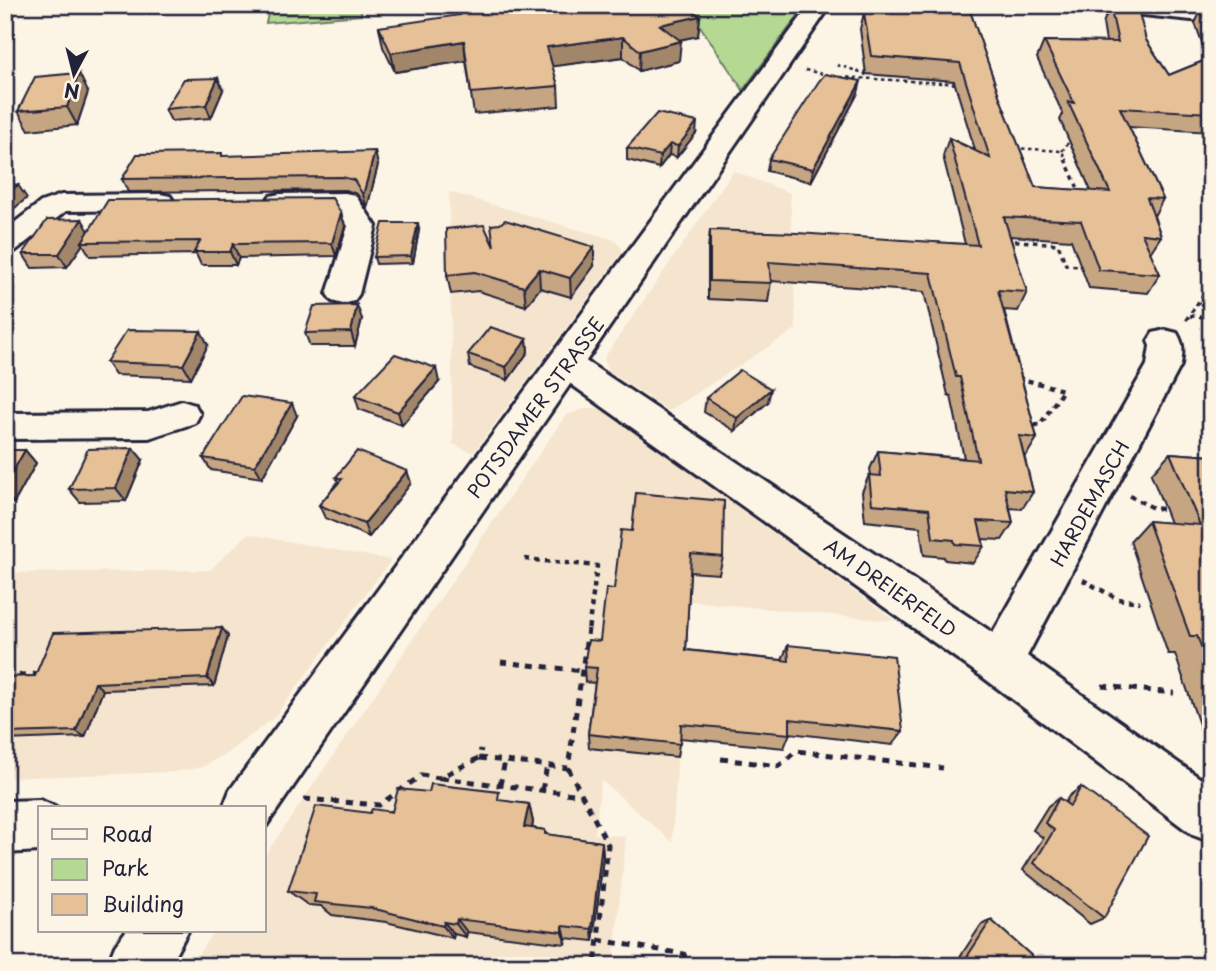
<svg xmlns="http://www.w3.org/2000/svg" width="1216" height="971" font-family="'Playpen Sans',sans-serif">
<style>
.built{fill:#f5e5ce}
.green{fill:#b5d893;stroke:#6c7d67;stroke-width:2}
.lines{fill:none;stroke-linecap:round;stroke-linejoin:round}
.street-casing{stroke:#22223b;stroke-width:6}
.secondary-casing{stroke:#22223b;stroke-width:6}
.path-far3{stroke:#22223b;stroke-width:2.5;stroke-dasharray:3.5 3.5;stroke-linecap:butt}
.path-far2{stroke:#22223b;stroke-width:3.5;stroke-dasharray:4.5 4.5;stroke-linecap:butt}
.path-far1{stroke:#22223b;stroke-width:4.5;stroke-dasharray:5 5;stroke-linecap:butt}
.path{stroke:#22223b;stroke-width:5;stroke-dasharray:7 7;stroke-linecap:butt}
.street{fill:#fcf5e5;fill-rule:evenodd}
.secondary{fill:#fcf5e5;fill-rule:evenodd}
.wall{fill:#c6a582;stroke:#22223b;stroke-width:2}
.shaded-wall{fill:#a1866a;stroke:#22223b;stroke-width:2}
.building{fill:#e6c097;stroke:#22223b;stroke-width:2}
.labels{text-anchor:middle;dominant-baseline:central;stroke-width:7;stroke-linejoin:round;paint-order:stroke}
.street-label{font-size:19px;fill:#22223b;stroke:#fcf5e5}
</style>
<rect width="100%" height="100%" fill="#fcf5e5"/>
<filter id="ink" filterUnits="userSpaceOnUse"><feTurbulence type="fractalNoise" baseFrequency=".0143" numOctaves="2"/><feDisplacementMap in="SourceGraphic" scale="14" xChannelSelector="R" yChannelSelector="G"/><feConvolveMatrix kernelMatrix="1 2 1 2 8 2 1 2 1" color-interpolation-filters="sRGB"/></filter>
<g filter="url(#ink)">
<!-- built -->
<g class="built">
<polygon points="733,171 790,193 796,329 669,411 608,371 604,358"/>
<polygon points="449,192 614,240 622,248 621,254 473,453 453,444"/>
<polygon points="586,408 599,408 610,414 895,621 688,601 672,842 601,780 595,834 626,837 613,966 190,966 214,931 264,931 264,857 565,416"/>
<polygon points="248,534 391,560 274,718 227,753 202,767 174,772 5,778 5,573 210,570"/>
</g>
<!-- green -->
<g class="green">
<polygon points="270,5 361,5 361,15 266,23"/>
<polygon points="686,5 806,5 743,90"/>
</g>
<g class="lines">
<!-- street casing -->
<g class="street-casing">
<g id="street">
<polygon points="1094,5 1168,5 1211,10 1211,22 1104,11 1097,9"/>
<polygon points="345,193 355,195 376,226 359,294 354,301 343,304 332,301 327,294 348,226 337,210 280,210 270,208 266,202 270,196 280,194"/>
<polygon points="160,194 170,196 174,202 170,208 160,210 66,211 15,251 5,254 5,230 41,202 61,195"/>
<path d="M1165 330 1177 333C1184 345 1183 351 1181 365L1027 656 1211 786V842L1193 835 984 678 554 372 549 364 554 356 566 352 578 356 993 633 1147 365 1150 346 1148 341 1153 333Z"/>
<polygon points="182,401 195,405 200,414 195,423 149,438 5,439 5,413 148,412"/>
<polygon points="40,800 58,808 40,808 40,851 5,853 5,801"/>
</g>
</g>
<!-- secondary casing -->
<g class="secondary-casing">
<g id="secondary">
<polygon points="810,5 831,5 266,826 264,808 223,808 230,790"/>
<polygon points="126,931 188,931 169,966 107,966 115,946"/>
</g>
</g>
<!-- path-far3 -->
<g class="path-far3">
<polyline points="837,65 864,73 868,78"/>
<polyline points="805,70 828,75"/>
<polyline points="840,77 960,84"/>
<polyline points="1015,148 1062,151 1066,160"/>
<polyline points="1062,151 1068,143"/>
</g>
<!-- path-far2 -->
<g class="path-far2">
<polyline points="1065,159 1080,193"/>
<polyline points="1006,240 1058,244 1066,265 1081,266"/>
<polyline points="1190,316 1211,317"/>
<polyline points="1186,320 1211,284"/>
</g>
<!-- path-far1 -->
<g class="path-far1">
<polyline points="1018,378 1063,390 1040,425 1029,425"/>
<polyline points="1130,496 1153,508 1162,509"/>
<polyline points="525,559 597,566 588,631"/>
<polyline points="1083,580 1118,599 1140,602"/>
</g>
<!-- path -->
<g class="path">
<polyline points="501,662 583,671"/>
<polyline points="5,676 39,674"/>
<polyline points="1102,686 1174,693"/>
<polyline points="479,758 568,768 588,629"/>
<polyline points="721,759 779,766 796,751 943,768"/>
<polyline points="568,768 608,845 595,966"/>
<polyline points="441,778 581,795"/>
<polyline points="500,785 505,761"/>
<polyline points="542,790 547,766"/>
<polyline points="304,799 379,805 422,775 439,778 479,758 481,749"/>
<polyline points="598,940 684,954 687,966"/>
</g>
<!-- street -->
<use href="#street" class="street"/>
<!-- secondary -->
<use href="#secondary" class="secondary"/>
</g>
<!-- wall -->
<g class="wall">
<polygon points="920,5 968,5 1000,98 1035,187 1091,191 1060,120 1063,114 1037,58 1044,41 1106,42 1103,23 1110,6 1146,40 1169,75 1208,59 1195,23 1203,7 1192,5 1211,5 1211,132 1129,127 1163,199 1154,216 1161,236 1150,253 1160,274 1148,293 1089,288 1071,240 1010,236 1027,292 1018,311 1004,310 1037,438 1026,456 1024,455 1033,492 1022,509 1010,508 1013,523 1002,540 982,539 984,546 973,563 945,560 944,557 924,555 920,527 865,521 862,492 869,475 871,475 870,469 878,451 964,458 951,396 948,395 924,292 771,281 768,302 708,299 708,249 710,230 965,244 943,156 949,138 975,150 954,81 866,74 860,29 864,13 920,7"/>
<polygon points="700,16 698,36 679,40 679,61 639,71 623,57 552,66 558,86 559,106 474,114 466,61 395,72 383,47 379,27"/>
<polygon points="223,90 211,118 171,121 165,109"/>
<polygon points="88,92 77,125 29,130 18,111"/>
<polygon points="858,93 811,182 767,171 769,159"/>
<polygon points="696,133 677,157 669,155 659,168 627,160 627,148"/>
<polygon points="223,156 378,165 367,208 357,194 346,190 128,192 122,179"/>
<polygon points="341,213 345,226 336,256 239,258 236,265 201,265 196,254 90,256 83,244 67,267 32,268 23,254 89,231"/>
<polygon points="419,230 413,263 376,264 374,257"/>
<polygon points="493,246 594,266 571,297 540,288 526,306 478,291 451,294 447,275"/>
<polygon points="1211,313 1211,335 1204,322"/>
<polygon points="362,319 355,346 310,346 305,333"/>
<polygon points="527,339 528,352 508,380 470,367 468,354"/>
<polygon points="208,345 191,378 115,375 106,362"/>
<polygon points="439,382 402,425 359,409 355,396"/>
<polygon points="706,398 768,402 735,431 704,412"/>
<polygon points="297,416 262,478 211,470 203,458"/>
<polygon points="5,450 25,450 36,463 14,503 5,504"/>
<polygon points="1170,453 1211,456 1211,751 1208,751 1175,654 1168,654 1130,541 1148,521 1170,523 1151,474"/>
<polygon points="143,460 126,501 80,502 69,489"/>
<polygon points="407,471 411,483 369,537 325,518 319,505 338,482 336,477"/>
<polygon points="632,531 723,557 719,574 690,572 686,650 782,660 788,645 903,731 892,745 790,733 784,748 680,738 677,757 589,748 588,734 595,683 585,682 584,667 600,641 614,589"/>
<polygon points="222,628 228,636 214,686 103,690 85,737 5,740 5,677 35,676"/>
<polygon points="1081,787 1104,918 1090,924 1023,870 1043,838 1033,830 1048,806 1059,798 1065,803 1069,796"/>
<polygon points="502,801 529,804 533,822 532,828 545,830 546,834 602,842 603,858 593,941 566,938 565,944 467,932 466,937 454,934 453,938 386,922 332,915 321,906 308,905 288,891 370,813"/>
<polygon points="991,920 1043,966 954,966 981,925"/>
</g>
<!-- shaded-wall -->
<g class="shaded-wall">
<polygon points="700,16 698,36 659,44 660,25"/>
<polygon points="623,37 623,57 548,67 547,47"/>
<polygon points="464,41 466,61 395,72 391,53"/>
<polygon points="681,41 679,61 639,71 640,51"/>
<polygon points="79,73 88,92 77,125 67,107"/>
<polygon points="218,78 223,90 211,118 206,105"/>
<polygon points="861,81 858,93 811,182 813,169"/>
<polygon points="697,122 696,133 677,157 678,146"/>
<polygon points="670,144 669,155 659,168 660,156"/>
<polygon points="375,151 378,165 367,208 363,195"/>
<polygon points="18,185 27,198 5,216 5,195"/>
<polygon points="341,213 345,226 336,256 332,243"/>
<polygon points="82,219 90,233 82,242 83,244 67,267 59,254"/>
<polygon points="418,223 419,230 413,263 411,256"/>
<polygon points="233,244 239,258 236,265 230,252"/>
<polygon points="594,247 594,266 571,297 570,278"/>
<polygon points="539,269 540,288 526,306 524,287"/>
<polygon points="357,305 362,319 355,346 351,332"/>
<polygon points="201,331 208,345 191,378 183,365"/>
<polygon points="527,339 528,352 508,380 506,367"/>
<polygon points="436,368 439,382 402,425 398,412"/>
<polygon points="771,389 768,402 735,431 737,418"/>
<polygon points="292,403 297,416 262,478 255,466"/>
<polygon points="133,448 143,460 126,501 116,488"/>
<polygon points="25,450 36,463 14,503 5,494 5,485"/>
<polygon points="407,471 411,483 369,537 364,524"/>
<polygon points="222,628 228,636 214,686 207,678"/>
<polygon points="95,683 103,690 85,737 76,731"/>
<polygon points="529,804 533,822 529,844 524,827"/>
<polygon points="602,842 603,858 593,941 592,929"/>
<polygon points="457,919 467,932 466,937 456,924"/>
<polygon points="444,922 454,934 453,938 443,926"/>
<polygon points="563,926 566,938 565,944 563,932"/>
</g>
<!-- building -->
<g class="building">
<polygon points="458,5 686,5 700,16 660,25 681,41 640,51 623,37 547,47 558,86 471,93 464,41 391,53 379,27 460,15"/>
<polygon points="874,5 913,5 922,8 922,5 968,5 1000,98 1035,187 1110,192 1068,102 1074,103 1044,41 1118,42 1110,6 1138,9 1146,40 1169,75 1211,58 1211,113 1120,108 1163,199 1147,198 1161,236 1142,234 1160,274 1099,270 1081,221 1004,217 1027,292 998,290 1037,438 1019,436 1033,492 1005,489 1013,523 978,521 984,546 955,544 954,540 933,538 929,509 872,504 869,475 881,476 878,451 978,460 960,377 956,377 931,273 769,262 771,283 710,281 710,230 797,233 978,245 949,138 990,158 960,63 871,56 864,13"/>
<polygon points="1204,6 1211,7 1211,24"/>
<polygon points="79,73 67,107 18,111 35,77"/>
<polygon points="825,74 861,81 813,169 769,159 819,81"/>
<polygon points="218,78 206,105 165,109 184,79"/>
<polygon points="657,113 697,122 678,146 670,144 660,156 627,148"/>
<polygon points="375,151 363,195 354,180 342,177 122,179 137,154 222,153 222,156"/>
<polygon points="5,183 18,185 5,195"/>
<polygon points="332,198 341,213 332,243 233,244 230,252 194,252 200,241 82,242 108,200"/>
<polygon points="82,219 59,254 23,254 47,220"/>
<polygon points="505,220 594,247 570,278 539,269 524,287 475,272 447,275 446,229 484,225 494,247 491,225 500,224"/>
<polygon points="383,223 418,223 411,256 374,257"/>
<polygon points="357,305 351,332 305,333 314,306"/>
<polygon points="490,327 527,339 506,367 468,354"/>
<polygon points="127,330 201,331 183,365 106,362"/>
<polygon points="395,354 436,368 398,412 355,396"/>
<polygon points="740,370 771,389 737,418 706,398"/>
<polygon points="242,396 292,403 255,466 203,458"/>
<polygon points="133,448 116,488 69,489 88,449"/>
<polygon points="5,450 25,450 5,485"/>
<polygon points="357,451 407,471 364,524 319,505 342,479 336,477"/>
<polygon points="1170,453 1211,456 1211,672 1197,636 1190,636 1148,521 1200,525"/>
<polygon points="636,493 724,501 723,557 691,554 686,650 789,661 788,645 894,656 903,731 790,719 790,734 681,724 680,744 588,734 597,668 584,667 588,640 600,641 606,589 614,589 621,530 632,531"/>
<polygon points="222,628 207,678 95,683 76,731 5,733 5,677 35,676 53,633"/>
<polygon points="431,784 499,792 498,800 529,804 524,827 545,830 545,834 602,842 592,929 563,926 563,932 457,919 456,924 444,922 443,926 371,908 314,902 316,894 288,891 316,806 370,813 372,809 392,812 398,789 429,792"/>
<polygon points="1081,787 1148,836 1104,918 1034,863 1054,830 1045,823 1059,798 1070,806"/>
<polygon points="991,920 1043,966 961,966"/>
</g>
</g>
<g class="labels">
<!-- street labels -->
<g class="street-label">
<text transform="translate(535 407) rotate(-54)">POTSDAMER STRASSE</text>
<text transform="translate(1089 503) rotate(-61)">HARDEMASCH</text>
<text transform="translate(891 587) rotate(35)">AM DREIERFELD</text>
</g>
</g>
<!-- margin -->
<rect width="1216" height="971" fill="none" stroke="#fcf5e5" stroke-width="28"/>
<rect x="14" y="14" width="1188" height="943" fill="none" stroke="#22223b" stroke-width="2.5" filter="url(#ink)"/>
<!-- legend -->
<rect x="38" y="806" width="228" height="126" fill="#fcf5e5" stroke="#a5a1a1" stroke-width="2"/>
<rect x="52" y="829" width="35" height="10" fill="#fcf5e5" stroke="#a5a1a1" stroke-width="2"/>
<text x="102" y="842" font-size="21" fill="#22223b">Road</text>
<rect x="52" y="859" width="35" height="21" fill="#b5d893" stroke="#a5a1a1" stroke-width="2"/>
<text x="102" y="876" font-size="21" fill="#22223b">Park</text>
<rect x="52" y="894" width="35" height="21" fill="#e6c097" stroke="#a5a1a1" stroke-width="2"/>
<text x="102" y="912" font-size="21" fill="#22223b">Building</text>
<!-- north arrow -->
<g transform="translate(74 74) rotate(187)" stroke="#fcf5e5" stroke-width="5" paint-order="stroke">
<path d="M0-5L12 26L0 18L-12 26Z" fill="#22223b"/>
<text y="-10" font-size="19" font-weight="bold" text-anchor="middle" fill="#22223b">N</text>
</g>
</svg>
